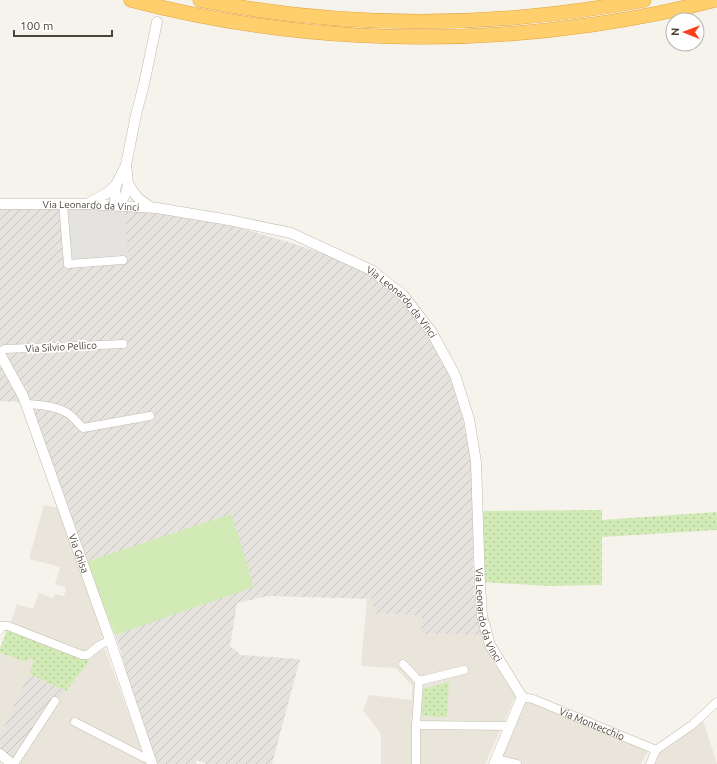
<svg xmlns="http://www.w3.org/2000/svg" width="717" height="764" font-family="Ubuntu,sans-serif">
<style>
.residential{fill:#eae5da}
.industrial{fill:url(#industrial-furrows)}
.green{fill:url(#green-dots)}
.pitch{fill:#d2eab5}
.parking{fill:#e5e3e0}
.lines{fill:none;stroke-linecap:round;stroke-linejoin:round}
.minor-casing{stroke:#c2bbae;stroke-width:9}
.tertiary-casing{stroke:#c2bbae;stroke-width:11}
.motorway-casing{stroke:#e0a43c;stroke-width:15}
.minor{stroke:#fff;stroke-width:8}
.tertiary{stroke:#fff;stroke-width:10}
.motorway{stroke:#ffcf6e;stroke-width:14}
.labels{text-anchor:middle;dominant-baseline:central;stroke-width:3.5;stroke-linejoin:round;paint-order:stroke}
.street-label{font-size:10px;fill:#4b4439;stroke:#fff}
</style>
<defs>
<pattern id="industrial-furrows" width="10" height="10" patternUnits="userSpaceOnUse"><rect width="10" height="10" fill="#e6e2dd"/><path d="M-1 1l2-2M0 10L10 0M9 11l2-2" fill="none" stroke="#c7c3be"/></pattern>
<pattern id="green-dots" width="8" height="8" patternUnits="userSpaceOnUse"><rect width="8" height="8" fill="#d2eab5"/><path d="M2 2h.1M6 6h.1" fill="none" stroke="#b6ca9c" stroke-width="1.8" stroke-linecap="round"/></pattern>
</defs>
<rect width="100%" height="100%" fill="#f6f3ec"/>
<!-- residential -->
<g class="residential">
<polygon points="44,505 59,508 104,635 90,651 87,653 10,624 17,604 33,609 39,593 53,598 55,594 64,596 66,588 55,584 60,567 29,559"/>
<polygon points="367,599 375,599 374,613 422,616 421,634 482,635 483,640 489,654 495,665 516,694 504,722 485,764 381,764 381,734 363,710 369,695 412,700 412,686 396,668 361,666"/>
<polygon points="105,649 147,764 19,764 55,707 66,691 96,652"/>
<polygon points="0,653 26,662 29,658 35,661 29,675 0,735"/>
<polygon points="526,701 645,750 648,751 641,764 498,764"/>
<polygon points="703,721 717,764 652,764 658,753 663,751 678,741"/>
</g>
<!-- industrial -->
<g class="industrial">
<polygon points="82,208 163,213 216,223 244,229 294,244 331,256 364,271 396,296 421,326 447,368 462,415 471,461 474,527 473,560 474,592 477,616 482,635 421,634 422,616 374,613 374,599 268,596 237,603 230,646 241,655 300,659 272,764 207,764 197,760 196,764 157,764 129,682 121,652 115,635 222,596 254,587 230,515 86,562 0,350 0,209"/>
<polygon points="0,362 14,386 20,402 0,401"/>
<polygon points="29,674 66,691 55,707 19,764 0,750 0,735"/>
</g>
<!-- green -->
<g class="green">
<polygon points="602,510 602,520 717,512 717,530 602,537 602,585 547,586 483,582 481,511"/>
<polygon points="7,630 26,636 83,659 90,660 66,691 29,674 34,661 29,658 26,662 0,653 0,648"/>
<polygon points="449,682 447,717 422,716 423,689"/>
</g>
<!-- pitch -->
<polygon class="pitch" points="231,514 254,587 115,635 86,562"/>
<!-- parking -->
<polygon class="parking" points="68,208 125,209 128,256 72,260"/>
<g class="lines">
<!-- minor casing -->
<g class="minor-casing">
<g id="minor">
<polyline points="63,204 68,264 123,260"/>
<polyline points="0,352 5,349 123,344"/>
<path d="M26 404C40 405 57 406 69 414 74 418 78 423 83 428L150 416"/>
<polyline points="0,630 1,626 8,626 82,655 87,655 100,645 110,640"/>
<polyline points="403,664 419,681 416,725"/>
<polyline points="419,681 464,670"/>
<path id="s1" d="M522 697 533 699 656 750 692 725 717 702"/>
<polyline points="75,722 145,758 150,756"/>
<polyline points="496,759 517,764"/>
<polyline points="14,764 55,701"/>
<polyline points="416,764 416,725 510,726"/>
<polyline points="650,764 656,750"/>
</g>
</g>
<!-- tertiary casing -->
<g class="tertiary-casing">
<g id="tertiary">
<path d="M128 183C134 195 139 200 151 207"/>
<path id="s2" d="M0 204H87L157 208 229 220 291 233 371 270 403 295 431 331 455 375 469 419 476 462 480 585 482 616 490 645 522 697 494 764"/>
<polyline points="87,204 107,193 116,185"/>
<polyline points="118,205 115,197 115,192 116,185 126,165 136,115 144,84 157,22"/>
<path d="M118 205C131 190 128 183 126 165"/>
<path id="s3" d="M0 354 23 396 26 404 110 640 152 764"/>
<polyline points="0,754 12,764"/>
</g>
</g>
<!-- motorway casing -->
<g class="motorway-casing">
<g id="motorway">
<path d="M131 0C280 39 438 47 590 25 632 19 674 11 715 0"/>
<path d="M200 0C347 29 497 28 644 0"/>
</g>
</g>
<!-- minor -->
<use href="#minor" class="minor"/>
<!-- tertiary -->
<use href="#tertiary" class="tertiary"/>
<!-- motorway -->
<use href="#motorway" class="motorway"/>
</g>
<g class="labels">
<!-- street labels -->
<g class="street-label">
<text stroke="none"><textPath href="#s2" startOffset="91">Via Leonardo da Vinci</textPath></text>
<text stroke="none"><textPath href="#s2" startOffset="426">Via Leonardo da Vinci</textPath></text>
<text transform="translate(61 347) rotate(-3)">Via Silvio Pellico</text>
<text stroke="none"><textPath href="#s3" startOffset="215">Via Ghisa</textPath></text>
<text stroke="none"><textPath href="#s2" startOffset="762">Via Leonardo da Vinci</textPath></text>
<text stroke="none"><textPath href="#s1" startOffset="75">Via Montecchio</textPath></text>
</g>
</g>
<!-- north arrow -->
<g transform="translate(685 32) rotate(271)"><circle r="19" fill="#ffffff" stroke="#b7b4b0"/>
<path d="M0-3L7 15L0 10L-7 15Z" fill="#fc3f1d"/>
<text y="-6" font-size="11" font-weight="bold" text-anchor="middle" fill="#4b4439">N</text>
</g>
<!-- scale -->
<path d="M14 30v6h98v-6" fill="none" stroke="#4b4439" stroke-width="2"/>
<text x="20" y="30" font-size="12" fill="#4b4439" stroke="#ffffff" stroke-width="3" paint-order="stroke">100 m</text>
</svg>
